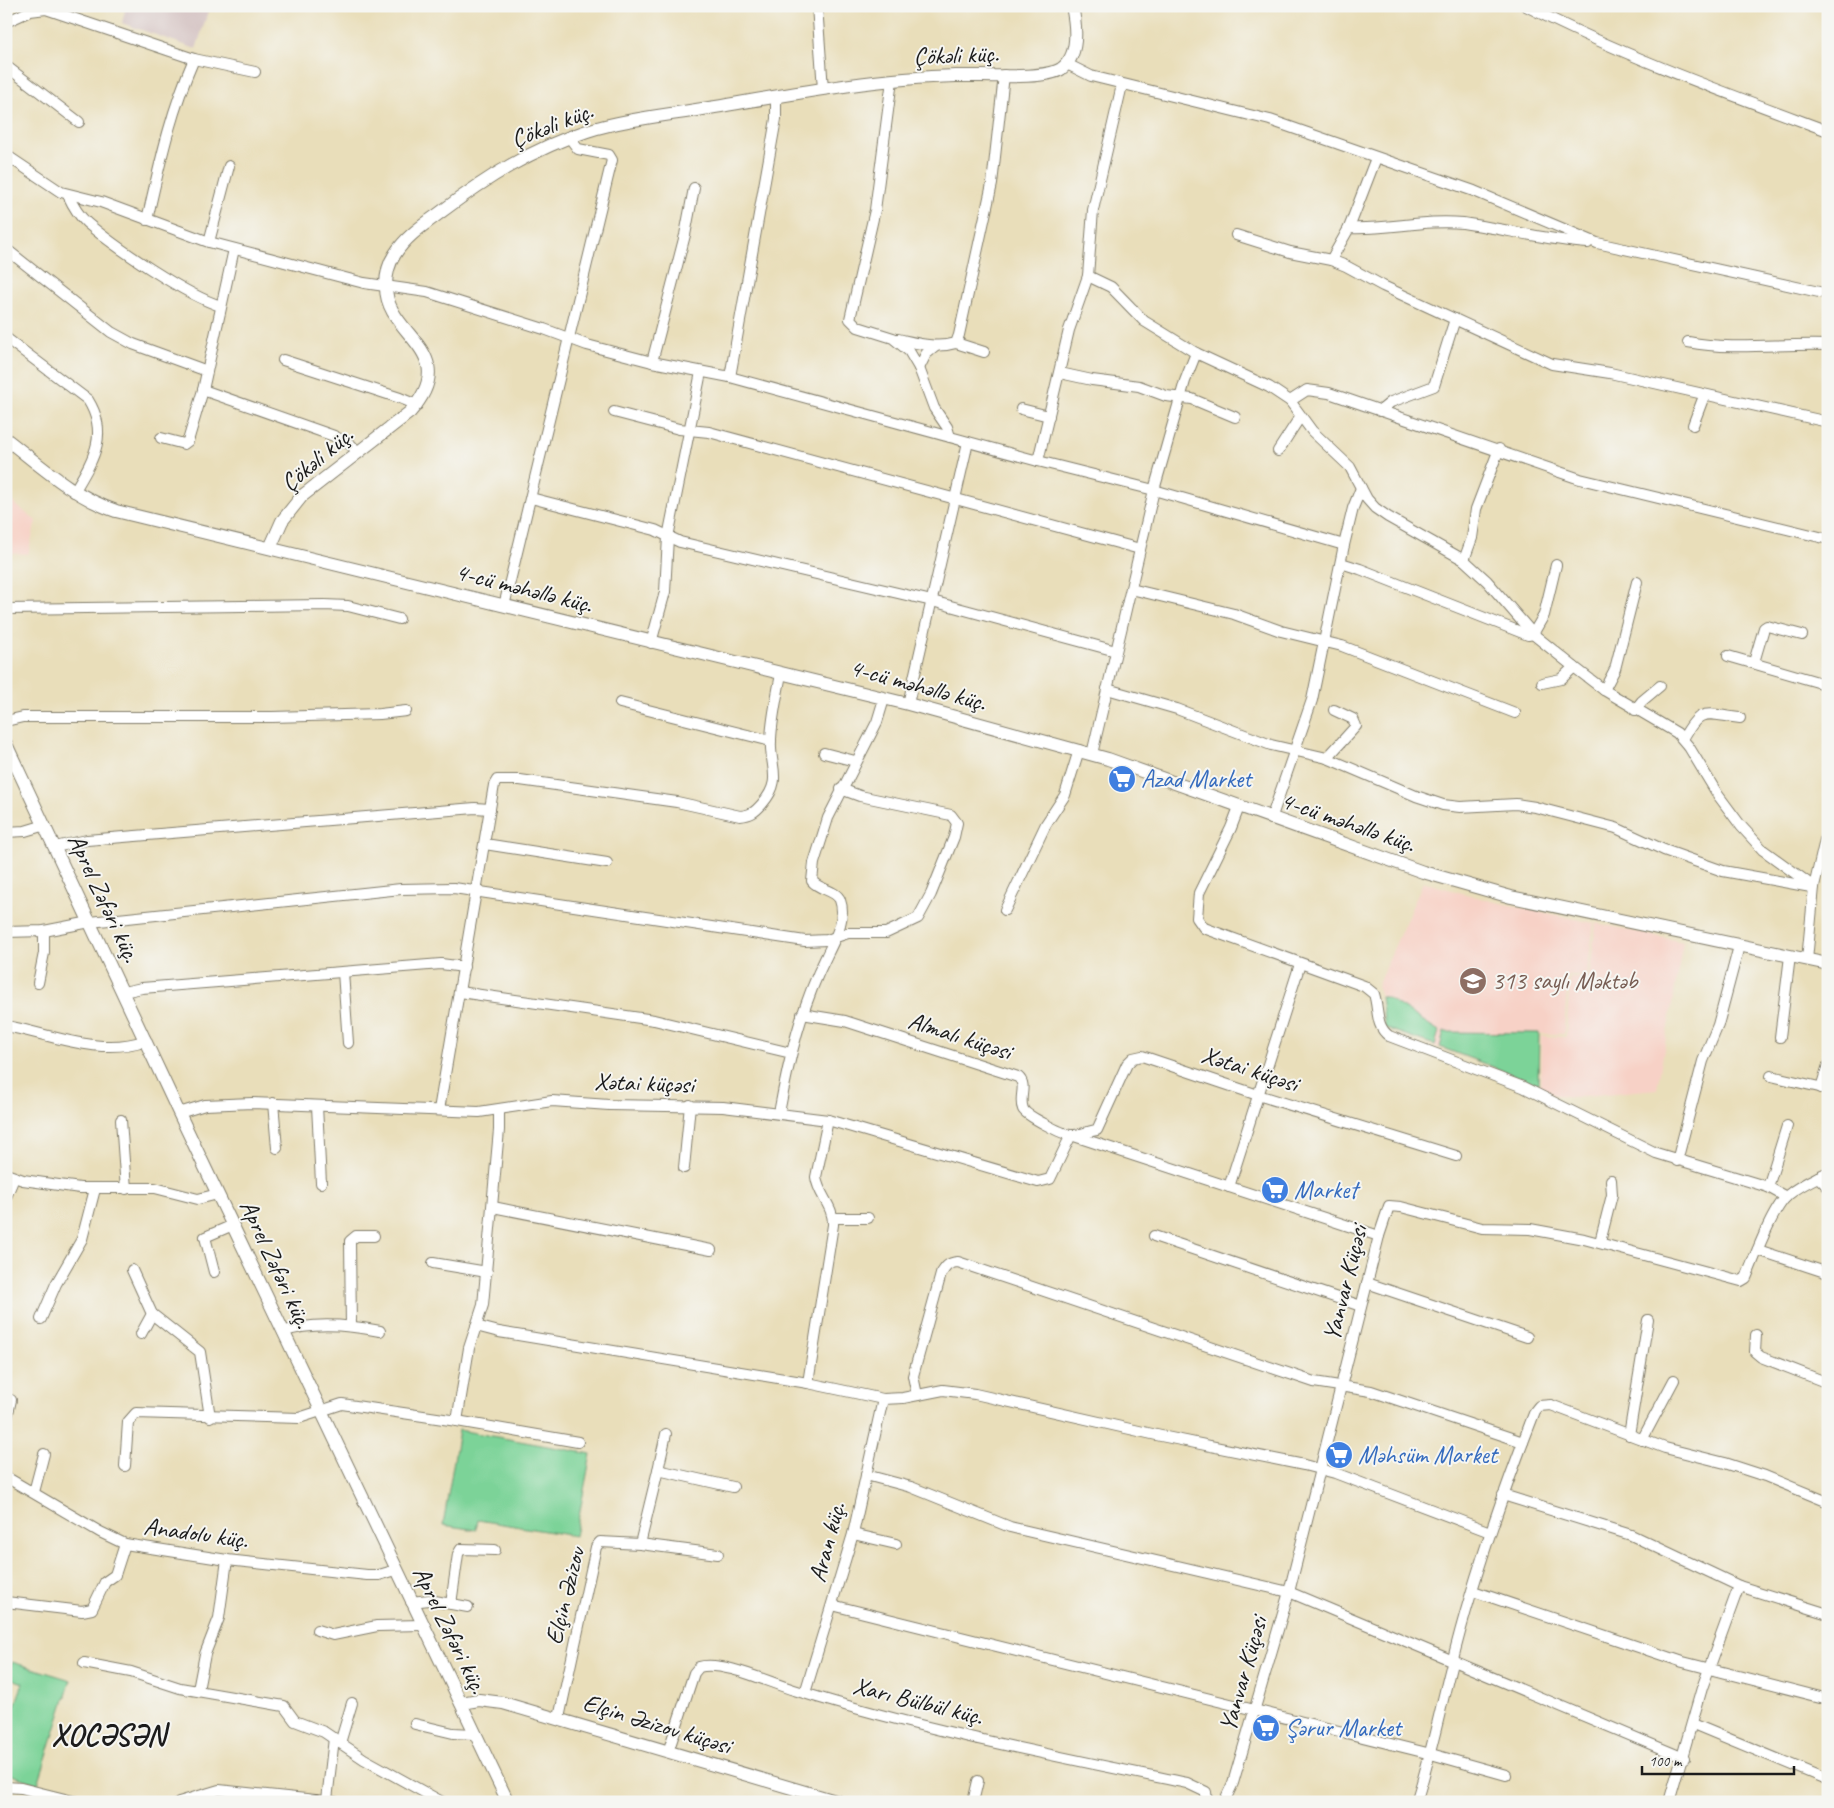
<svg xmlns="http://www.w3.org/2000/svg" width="1834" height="1808" font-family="Caveat,sans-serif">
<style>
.built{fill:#f7d1c6}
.industrial{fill:#d2bfbf}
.green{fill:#7bd398;stroke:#4c785a}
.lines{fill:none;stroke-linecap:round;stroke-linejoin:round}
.minor-casing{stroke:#827d6b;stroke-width:12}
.tertiary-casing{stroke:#827d6b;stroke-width:14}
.minor{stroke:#fff;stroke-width:10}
.tertiary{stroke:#fff;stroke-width:12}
.labels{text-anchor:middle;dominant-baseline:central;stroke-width:4;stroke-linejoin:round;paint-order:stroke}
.street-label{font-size:25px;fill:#1c1c1c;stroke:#f6f6f2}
.shop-label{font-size:25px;fill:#366cbe;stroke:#f6f6f2;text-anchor:start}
.education-label{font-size:25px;fill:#785e54;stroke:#f6f6f2;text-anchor:start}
.district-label{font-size:30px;font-weight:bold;letter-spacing:1px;fill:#1c1c1c;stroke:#f6f6f2}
</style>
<rect width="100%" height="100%" fill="#f6f6f2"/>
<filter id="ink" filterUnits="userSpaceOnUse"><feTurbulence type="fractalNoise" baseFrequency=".02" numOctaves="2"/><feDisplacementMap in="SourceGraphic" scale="10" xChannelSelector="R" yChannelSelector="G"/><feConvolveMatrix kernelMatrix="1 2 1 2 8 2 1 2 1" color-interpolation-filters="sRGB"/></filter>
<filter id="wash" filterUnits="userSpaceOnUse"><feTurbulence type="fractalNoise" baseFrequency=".0096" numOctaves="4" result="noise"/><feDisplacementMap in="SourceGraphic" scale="20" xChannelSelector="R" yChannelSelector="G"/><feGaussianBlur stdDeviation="1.12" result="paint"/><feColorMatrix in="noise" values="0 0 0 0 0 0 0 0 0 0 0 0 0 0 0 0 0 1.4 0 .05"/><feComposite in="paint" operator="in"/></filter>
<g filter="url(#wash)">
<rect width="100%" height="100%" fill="#e9deba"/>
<!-- built -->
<g class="built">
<polygon points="6,497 36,521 28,554 6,553"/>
<polygon points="1423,882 1491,901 1594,923 1587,975 1568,975 1564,1034 1539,1034 1538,1084 1385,1028 1381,997 1377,986"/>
<polygon points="1596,923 1683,942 1657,1089 1574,1097 1540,1093 1541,1036 1566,1037 1570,977 1589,977"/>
</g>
<!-- industrial -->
<polygon class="industrial" points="126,6 210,6 196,49 122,23"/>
<!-- green -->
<g class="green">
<polygon points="1381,997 1386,997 1439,1031 1435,1045 1385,1028"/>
<polygon points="1444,1032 1539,1033 1538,1084 1440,1047"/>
<polygon points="459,1430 591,1454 575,1536 478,1520 476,1530 443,1525"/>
<polygon points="12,1662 71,1680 38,1784 9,1774 6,1769 6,1731 23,1683 7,1677"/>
</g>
</g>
<g filter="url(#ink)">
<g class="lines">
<!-- minor casing -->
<g class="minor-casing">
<g id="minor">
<polyline points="817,6 823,89"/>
<path d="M1526 6C1623 56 1726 93 1828 131"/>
<polyline points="6,22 30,11 46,9 194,59 255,72"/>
<polyline points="1067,64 1091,76 1270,120 1474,191 1597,243 1828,294"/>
<polyline points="6,66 79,122"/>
<polyline points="892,80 875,210 850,319 858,327 893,338 909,351 919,368 934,408 947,427 950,437"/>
<polyline points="6,155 61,192 101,202 209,242 364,283 427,292 544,329 587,345 652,362 730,377 1038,461 1154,490 1344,545"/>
<path d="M68 195C73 206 78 215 87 223 115 247 187 296 221 306"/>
<path d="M147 220C160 163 170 114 194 59"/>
<path d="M1349 228C1387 230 1425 219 1463 223 1505 229 1546 240 1588 243"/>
<polyline points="1236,235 1290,252 1331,260 1346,266 1383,286 1552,364 1610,373 1828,422"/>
<polyline points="209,242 229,166"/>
<polyline points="6,249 111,332 133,344 207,371"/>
<polyline points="1331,260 1349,228 1376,158"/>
<polyline points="1088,276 1111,287 1144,321 1196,353 1269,387 1290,401 1312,431 1350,467 1367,499 1375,508 1388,517 1464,560 1487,581 1533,634 1574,667 1604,690 1677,733 1689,747 1718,795 1741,826 1763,850 1814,887"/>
<path d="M6 338 88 400C110 435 92 461 74 492"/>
<path d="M898 339C917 343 936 349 956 343L959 335 992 184 1004 75"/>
<path d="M1688 342C1735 351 1780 343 1828 345"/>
<polyline points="956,343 984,352"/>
<polyline points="283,360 400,398 417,405"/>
<polyline points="652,362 685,235 694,188"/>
<polyline points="919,368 926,354 936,346"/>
<polyline points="1060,373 1092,380 1139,386 1166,396 1192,399 1235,417"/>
<polyline points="730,377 776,119 776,97"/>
<polyline points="203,390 334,436 351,445 359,453"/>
<polyline points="1290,401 1307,390 1329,393 1580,479 1828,539"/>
<polyline points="1021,409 1049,416"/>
<polyline points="1380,411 1391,402 1434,386 1455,319"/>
<polyline points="614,412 679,429 709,432 1140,549"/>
<polyline points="1693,425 1704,396"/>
<polyline points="161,438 184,444 188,441 203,390 234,249"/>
<polyline points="1278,451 1300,417"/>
<polyline points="1038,461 1069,330 1088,276 1093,210 1122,85"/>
<polyline points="531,498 655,530 680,542 932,601 1116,651"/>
<polyline points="1464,560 1472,538 1476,509 1499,449"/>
<polyline points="1341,563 1360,569 1528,635 1533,634 1544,615 1556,565"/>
<polyline points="1131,589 1234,614 1281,631 1342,646 1515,713"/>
<polyline points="504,606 612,160 609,155 578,149 569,137"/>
<polyline points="6,609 324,605 348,606 399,619"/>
<polyline points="651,643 665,592 668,537 701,372"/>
<polyline points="1728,656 1828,685"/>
<polyline points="1754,662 1764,628 1767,626 1802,635"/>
<polyline points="1542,683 1561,679 1574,667"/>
<polyline points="1107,689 1177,709 1271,745 1327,758 1416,796 1443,805 1460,807 1516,804 1535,807 1616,828 1664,850 1723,871 1811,887"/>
<polyline points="1604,690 1615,669 1637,582"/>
<polyline points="620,703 771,741"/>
<polyline points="908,704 968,442"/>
<polyline points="1635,710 1642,701 1660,686"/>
<polyline points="6,721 23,717 272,717 380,714 406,711"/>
<path d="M1683 739C1701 706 1705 714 1740 718"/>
<polyline points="824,753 855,761"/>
<polyline points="1092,754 1154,490 1185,381 1196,353"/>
<polyline points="1327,758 1356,726 1353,719 1334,710"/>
<path d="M1239 807 1231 828 1199 893 1197 918 1204 928 1364 986 1374 994C1379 1009 1375 1026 1389 1036L1523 1087 1656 1153 1768 1187 1786 1197"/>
<polyline points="1271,819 1312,700 1344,545 1353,508 1361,488"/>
<polyline points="6,832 25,831 45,825"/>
<polyline points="485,844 607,863"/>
<polyline points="55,847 87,840 475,808 490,809"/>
<polyline points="1005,910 1046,824 1065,795 1079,750"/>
<polyline points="6,932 44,931 90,922 401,889 454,888 805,941 827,940 848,933 886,933 918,918 931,894 954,837 957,823 951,815 860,796 841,789"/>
<polyline points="1807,960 1814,887 1828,827"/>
<polyline points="343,972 348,1043"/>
<polyline points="38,983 44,953 44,931"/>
<polyline points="123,992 142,988 441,964 464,967"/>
<polyline points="460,992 654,1020 791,1053"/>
<path d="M802 1014 845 1021 1018 1077C1028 1085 1018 1098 1023 1109 1026 1116 1063 1134 1070 1135 1078 1136 1089 1131 1097 1130L1127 1064 1133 1058 1142 1056 1258 1095 1456 1156"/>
<path d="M6 1026C50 1034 101 1057 146 1040"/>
<polyline points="1780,1037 1790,956"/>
<polyline points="1771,1076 1828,1089"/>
<polyline points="1821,1088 1828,1065"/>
<polyline points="273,1103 277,1148"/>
<polyline points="317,1106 321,1183"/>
<path d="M439 1110 494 785 497 780H520L677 802 740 816C751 815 755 812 762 804 784 779 769 767 771 739 772 717 777 696 781 674"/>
<polyline points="179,1113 205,1105 252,1103 479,1112 552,1101 609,1105 723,1107 828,1120 1038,1182 1050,1179 1071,1135 1379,1236"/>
<path d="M779 1113C789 1059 801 1007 826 957 834 940 847 919 840 900 836 890 819 890 812 881L814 863 828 818 877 722 884 699"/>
<polyline points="121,1120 126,1189"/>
<polyline points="1677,1161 1703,1061 1718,1025 1739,946"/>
<polyline points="684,1168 690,1105"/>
<polyline points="6,1174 23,1180 80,1188 155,1188 198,1199 218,1194"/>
<polyline points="1818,1177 1828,1187"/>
<polyline points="1229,1187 1300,964"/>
<polyline points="1768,1187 1787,1126"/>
<polyline points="6,1197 14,1178"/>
<polyline points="493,1207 711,1250"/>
<polyline points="833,1218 868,1218"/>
<polyline points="1154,1236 1361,1306"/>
<polyline points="1600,1242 1612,1195 1611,1180"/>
<polyline points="1758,1250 1828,1273"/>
<polyline points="433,1263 487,1272"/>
<polyline points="132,1270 152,1314 200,1352 210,1417"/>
<polyline points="214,1272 205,1237 233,1225"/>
<polyline points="1367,1283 1527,1337"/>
<polyline points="41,1319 56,1284 82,1239 95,1189"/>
<polyline points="351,1326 350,1241 356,1236 374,1236"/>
<polyline points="476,1326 499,1332 808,1383 883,1399 903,1398 943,1390 975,1394 1161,1436 1304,1465 1335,1473 1490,1532"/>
<path d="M283 1332C313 1321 349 1325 380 1331"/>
<polyline points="141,1334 152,1314"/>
<polyline points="1756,1335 1755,1352 1761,1357 1828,1383"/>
<path d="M808 1383 833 1225C834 1206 818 1195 816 1177L828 1120"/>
<path d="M917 1395 913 1376 941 1274C946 1266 948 1263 958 1262L1314 1382 1371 1391 1523 1442"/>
<polyline points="457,1421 578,1442"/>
<polyline points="6,1422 11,1400"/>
<polyline points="1629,1435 1648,1320"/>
<polyline points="1642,1440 1674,1380"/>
<polyline points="125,1466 128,1422 136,1413 299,1418 342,1404 457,1421 469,1348 483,1305 499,1130 499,1110"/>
<polyline points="658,1470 666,1434"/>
<polyline points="866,1475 911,1487 1010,1527 1289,1592 1684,1758"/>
<polyline points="6,1477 100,1532 125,1544 227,1560 367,1575 379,1575 396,1570"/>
<polyline points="34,1492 44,1454"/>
<polyline points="1503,1495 1631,1535 1739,1586 1828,1614"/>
<polyline points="853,1534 896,1544"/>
<polyline points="640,1544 658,1470 733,1487"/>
<polyline points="1473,1591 1683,1662 1828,1699"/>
<polyline points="6,1602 82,1611 92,1609 105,1582 115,1575 125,1544"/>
<polyline points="411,1602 429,1600 468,1607"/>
<polyline points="451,1604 458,1554 461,1549 495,1550"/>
<polyline points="832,1605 1431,1754 1506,1775"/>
<polyline points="317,1630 333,1635 377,1626 422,1625"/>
<polyline points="84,1663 131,1672 180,1688 284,1706 295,1721 324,1732 364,1759 442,1802"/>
<polyline points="198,1690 205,1654 219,1618 227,1560"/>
<polyline points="805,1693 853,1534 883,1399"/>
<polyline points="559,1718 596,1547 600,1542 640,1544 718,1554"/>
<polyline points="415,1724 453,1733 474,1734"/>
<polyline points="1693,1724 1828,1780"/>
<polyline points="340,1743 352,1703"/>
<path d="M668 1752 694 1673 699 1667C722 1660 770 1683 794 1690 922 1730 1055 1756 1187 1783L1206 1792 1207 1802"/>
<polyline points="6,1787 21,1788 77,1802"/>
<polyline points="327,1800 334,1738"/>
<polyline points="179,1802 219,1790 335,1802"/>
<polyline points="973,1802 978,1781"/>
<path d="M1224 1802 1233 1783 1289 1592 1379 1236 1389 1206 1401 1207 1482 1228 1530 1229 1584 1239 1741 1281 1746 1278C1755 1257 1772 1209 1788 1195 1800 1185 1814 1179 1828 1172"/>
<path d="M1416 1802C1431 1756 1440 1709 1452 1663 1473 1577 1503 1493 1535 1411L1539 1406 1551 1405 1665 1448 1725 1463 1765 1476 1828 1502"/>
<polyline points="1669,1802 1702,1688 1739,1586"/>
</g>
</g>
<!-- tertiary casing -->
<g class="tertiary-casing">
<g id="tertiary">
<path d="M6 439C41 466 74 497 116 511L908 704 1108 759 1423 872 1511 897 1828 964"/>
<path d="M270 548 282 521 302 496 410 412C464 351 385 336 386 286 386 275 389 263 395 254 406 236 425 224 441 212 486 178 532 149 587 131 626 119 669 115 709 108 791 94 874 78 956 76 980 75 1044 80 1061 69 1080 56 1076 25 1072 6"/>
<polyline points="6,744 179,1113 508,1802"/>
<polyline points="461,1703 479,1700 503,1703 839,1802"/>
</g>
</g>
<!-- minor -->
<use href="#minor" class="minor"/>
<!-- tertiary -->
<use href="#tertiary" class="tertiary"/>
</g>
</g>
<!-- icons -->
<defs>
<g id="supermarket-disc" transform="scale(1.4375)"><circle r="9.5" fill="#3f7fe0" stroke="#f6f6f2"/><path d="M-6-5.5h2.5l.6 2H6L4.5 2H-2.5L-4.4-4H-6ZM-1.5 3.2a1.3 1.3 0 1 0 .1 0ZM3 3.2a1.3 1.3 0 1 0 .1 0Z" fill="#fff"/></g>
<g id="school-disc" transform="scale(1.4375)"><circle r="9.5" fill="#8d6e63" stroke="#f6f6f2"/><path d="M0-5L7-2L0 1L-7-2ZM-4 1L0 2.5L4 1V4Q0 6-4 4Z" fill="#fff"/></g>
</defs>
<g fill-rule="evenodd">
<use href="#supermarket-disc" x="1122" y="779"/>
<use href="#school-disc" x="1473" y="981"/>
<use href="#supermarket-disc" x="1275" y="1190"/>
<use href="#supermarket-disc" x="1339" y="1455"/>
<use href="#supermarket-disc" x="1266" y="1728"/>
</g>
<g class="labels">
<!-- street labels -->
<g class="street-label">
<text transform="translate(956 55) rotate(-2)">Çökəli küç.</text>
<text transform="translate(552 125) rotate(-21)">Çökəli küç.</text>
<text transform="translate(317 459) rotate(-40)">Çökəli küç.</text>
<text transform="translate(524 588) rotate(14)">4-cü məhəllə küç.</text>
<text transform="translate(918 685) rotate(15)">4-cü məhəllə küç.</text>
<text transform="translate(1348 822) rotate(19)">4-cü məhəllə küç.</text>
<text transform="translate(104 898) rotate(65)">Aprel Zəfəri küç.</text>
<text transform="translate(960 1036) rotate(18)">Almalı küçəsi</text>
<text transform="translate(1250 1069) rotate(18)">Xətai küçəsi</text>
<text transform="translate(644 1083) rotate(2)">Xətai küçəsi</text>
<text transform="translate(276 1264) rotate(65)">Aprel Zəfəri küç.</text>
<text transform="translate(1345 1283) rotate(-76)">Yanvar Küçəsi</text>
<text transform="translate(196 1533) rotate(8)">Anadolu küç.</text>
<text transform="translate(827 1542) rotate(-75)">Aran küç.</text>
<text transform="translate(565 1596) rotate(-76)">Elçin Əzizov</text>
<text transform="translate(450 1630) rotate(64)">Aprel Zəfəri küç.</text>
<text transform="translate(1243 1674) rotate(-74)">Yanvar Küçəsi</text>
<text transform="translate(918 1701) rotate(14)">Xarı Bülbül küç.</text>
<text transform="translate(657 1724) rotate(17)">Elçin Əzizov küçəsi</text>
</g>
<!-- shop labels -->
<g class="shop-label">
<text x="1141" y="779">Azad Market</text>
<text x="1294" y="1190">Market</text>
<text x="1358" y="1455">Məhsüm Market</text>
<text x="1285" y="1728">Şərur Market</text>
</g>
<!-- education labels -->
<g class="education-label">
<text x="1492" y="981">313 saylı Məktəb</text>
</g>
<!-- district labels -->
<g class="district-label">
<text x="109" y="1735">XOCƏSƏN</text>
</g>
</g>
<!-- margin -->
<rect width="1834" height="1808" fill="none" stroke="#f6f6f2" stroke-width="25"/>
<!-- scale -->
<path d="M1642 1766v8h152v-8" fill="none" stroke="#1c1c1c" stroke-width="2.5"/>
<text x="1649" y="1766" font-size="15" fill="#1c1c1c" stroke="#f6f6f2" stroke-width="4" paint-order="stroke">100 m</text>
</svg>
